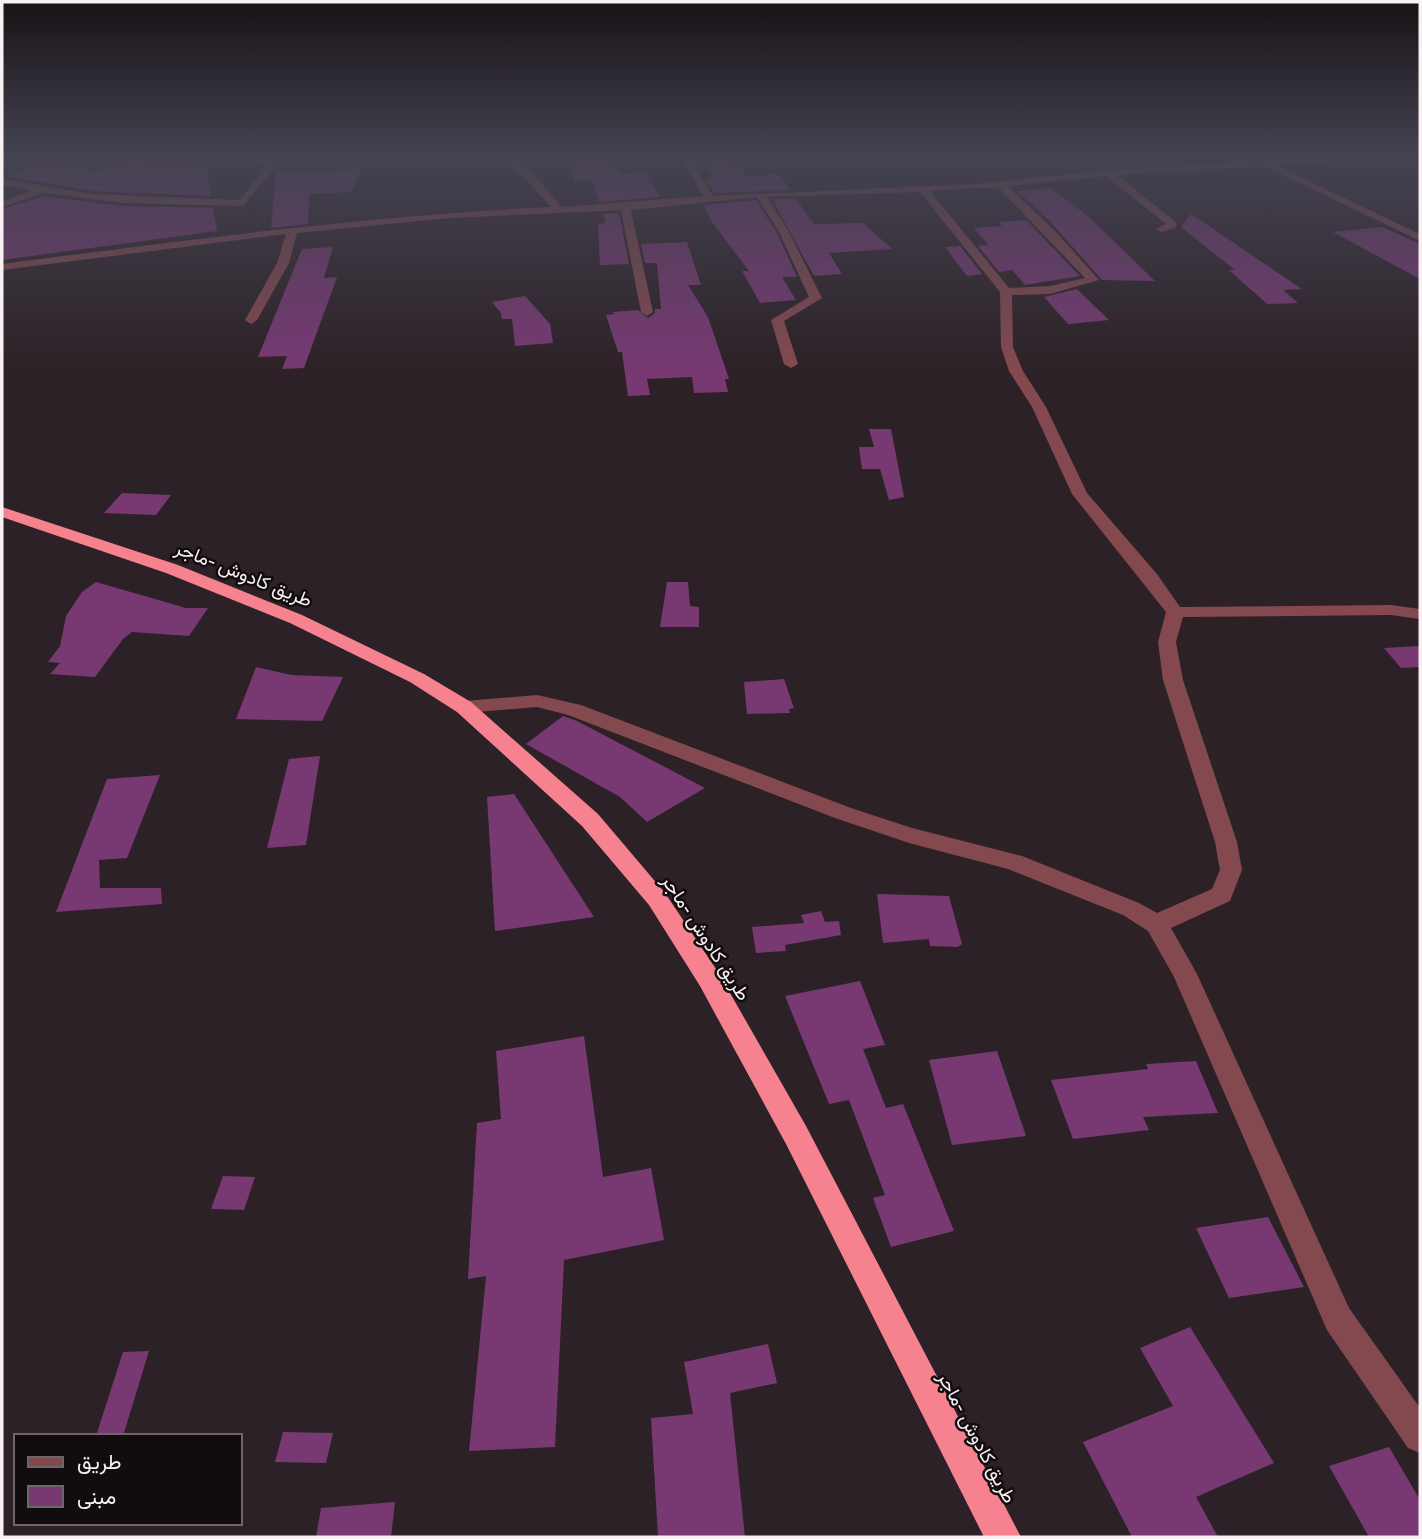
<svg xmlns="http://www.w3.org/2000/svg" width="1422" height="1539" font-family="'Golos Text',Vazirmatn,sans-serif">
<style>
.building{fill:#783973}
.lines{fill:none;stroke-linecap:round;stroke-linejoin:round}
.street{fill:#84494f;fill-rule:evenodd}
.highway{fill:#f6828f;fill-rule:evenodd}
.labels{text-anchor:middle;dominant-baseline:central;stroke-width:5;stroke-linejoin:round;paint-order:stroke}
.street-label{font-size:19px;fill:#f8f0f3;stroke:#110c0e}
</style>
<rect width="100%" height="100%" fill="#2c2126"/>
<!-- building -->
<g class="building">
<polygon points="578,155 607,155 621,174 646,172 660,197 599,202 592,180 575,181 570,161 582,160"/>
<polygon points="703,155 727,155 747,176 779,174 790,190 714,193 706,179 715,178 706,166 710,166"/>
<polygon points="135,160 171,166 206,165 211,196 92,191 7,176 49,162 94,171"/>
<polygon points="362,169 351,192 309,194 308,224 271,228 276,172"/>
<polygon points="1051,188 1089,217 1155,281 1102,280 1048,219 1017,191"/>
<polygon points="44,196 122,206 213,208 217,231 2,260 2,209"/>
<polygon points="772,199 796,199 814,224 863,223 892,249 829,253 842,274 814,276"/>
<polygon points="756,200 777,233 797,277 782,277 796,300 760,303 742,271 749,271 712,222 704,205"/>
<polygon points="619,213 629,264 600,265 598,224 606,223 603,214"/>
<polygon points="1191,214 1302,289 1283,290 1298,303 1267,304 1229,270 1235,270 1181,227"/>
<polygon points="1026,220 1080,276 1025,285 1012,270 999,272 978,246 988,245 974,228 1002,226 998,222"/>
<polygon points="1382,227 1420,244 1420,279 1333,232"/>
<polygon points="687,242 701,285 688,285 708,317 729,379 725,379 728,392 694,393 692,377 647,379 650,395 628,396 622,352 618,352 606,315 614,314 613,312 638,310 648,318 655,313 655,309 661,309 657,263 645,263 641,244"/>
<polygon points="960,246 982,274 967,276 945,247"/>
<polygon points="333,247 324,278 337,277 304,368 282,369 287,356 258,357 302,249"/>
<polygon points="1077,289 1109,320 1068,324 1044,297"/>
<polygon points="525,296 550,324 553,343 515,346 512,319 502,319 501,313 492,302"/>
<polygon points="869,429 891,429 904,497 889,500 880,469 862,469 859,447 874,447"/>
<polygon points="122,493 171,495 156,515 104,513"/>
<polygon points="96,582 186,608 208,608 189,636 132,632 123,639 95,677 50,674 60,663 48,662 60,646 66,616 82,592"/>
<polygon points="667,582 688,582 690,606 699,607 699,627 660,627"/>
<polygon points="1420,646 1420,667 1401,668 1384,648"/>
<polygon points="256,667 291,675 343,677 322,721 236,719"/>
<polygon points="784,679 794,708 789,709 790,713 747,714 744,682"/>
<polygon points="563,716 577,721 705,788 647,822 620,797 526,744"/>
<polygon points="320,756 306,845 267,848 289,759"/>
<polygon points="160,775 127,858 99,860 100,888 161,888 162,904 56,912 107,779"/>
<polygon points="514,794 594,917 495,931 487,797"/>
<polygon points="877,894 949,896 962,944 958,947 930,946 929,939 883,943"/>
<polygon points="821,911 825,922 839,921 841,935 785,945 786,951 756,953 752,927 804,923 801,915"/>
<polygon points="860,981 885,1045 863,1049 886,1108 903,1104 954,1231 891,1247 873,1198 885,1195 849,1100 829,1104 785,996"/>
<polygon points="584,1036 603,1177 651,1168 664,1240 564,1260 555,1447 469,1451 486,1276 468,1279 477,1123 501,1119 496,1051"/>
<polygon points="997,1051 1026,1136 952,1145 929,1060"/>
<polygon points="1196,1061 1218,1113 1143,1117 1149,1130 1073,1139 1051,1080 1148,1069 1146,1064"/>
<polygon points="223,1176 255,1177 244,1210 211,1209"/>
<polygon points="1268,1217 1304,1287 1229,1298 1196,1228"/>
<polygon points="1190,1327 1274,1463 1196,1497 1218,1537 1132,1537 1083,1442 1173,1406 1140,1348"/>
<polygon points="768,1344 777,1383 730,1393 745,1537 658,1537 651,1418 693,1414 684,1362"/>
<polygon points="149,1351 123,1436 96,1436 123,1352"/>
<polygon points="283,1432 333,1433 326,1463 275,1462"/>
<polygon points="1389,1447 1420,1500 1420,1537 1369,1537 1329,1466"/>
<polygon points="395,1502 391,1537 316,1537 321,1508"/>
</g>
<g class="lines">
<!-- street -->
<g class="street">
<polygon points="162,155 258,155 277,164 243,206 122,203 44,193 2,207 2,201 32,191 2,185 2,179 92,194 240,200 266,165 256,161"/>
<path d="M498 155C524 155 545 189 562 207L703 196 679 155H688L713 196 974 184 1108 170 1353 155H1410L1277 166 1420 234V241L1265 166 1117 175 1177 223 1175 228 1161 232 1156 229 1166 224 1106 176 1008 186 1057 233 1099 280 1050 294 1012 295 1013 347 1023 371 1046 407 1087 493 1157 574 1180 607 1391 605 1420 609V619L1391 615 1183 617 1176 642 1183 680 1237 842 1242 870 1230 901 1171 928 1197 974 1349 1308 1420 1408V1453L1408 1448 1327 1330 1174 977 1148 931 1123 915 1008 869 909 843 835 818 568 715 537 707 464 713 454 707 464 701 537 695 581 705 851 808 912 828 1022 856 1139 903 1157 913 1212 889 1220 870 1215 842 1163 680 1158 642 1166 612 1072 494 1032 407 1009 371 1001 347 1000 292 920 192 767 197 789 232 822 298 784 321 798 364 791 368 784 364 771 320 809 297 779 232 757 197 631 210 653 312 647 316 641 312 621 210 450 218 297 233 289 263 257 320 251 324 245 320 277 263 286 234 2 270V264C185 240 367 216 551 207L516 169ZM998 187 1085 278 1050 286 1009 288 930 191Z"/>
</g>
<!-- highway -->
<polygon class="highway" points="2,507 178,565 302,615 424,674 471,702 598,814 665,893 718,972 806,1126 1021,1537 984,1537 786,1144 700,986 649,905 582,826 457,712 410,682 290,623 166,573 2,517"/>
</g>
<!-- sky -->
<linearGradient id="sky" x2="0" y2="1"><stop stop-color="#181215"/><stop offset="0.42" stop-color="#454352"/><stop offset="1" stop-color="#454352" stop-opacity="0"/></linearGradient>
<rect width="1422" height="371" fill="url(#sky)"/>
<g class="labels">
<!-- street labels -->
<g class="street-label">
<text transform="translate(244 573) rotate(22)">طريق كادوش -ماجر</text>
<text transform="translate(707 937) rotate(57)">طريق كادوش -ماجر</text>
<text transform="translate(978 1437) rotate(62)">طريق كادوش -ماجر</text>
</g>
</g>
<!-- border -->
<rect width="1422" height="1539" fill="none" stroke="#f8f0f3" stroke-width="7"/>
<!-- legend -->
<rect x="14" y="1434" width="228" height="91" fill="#110c0e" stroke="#6d676a" stroke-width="2"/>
<rect x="28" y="1457" width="35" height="10" fill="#84494f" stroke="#6d676a" stroke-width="2"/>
<text x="77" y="1469" font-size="21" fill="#f8f0f3">طريق</text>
<rect x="28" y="1486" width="35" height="21" fill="#783973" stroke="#6d676a" stroke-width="2"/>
<text x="77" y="1504" font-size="21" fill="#f8f0f3">مبنى</text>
</svg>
